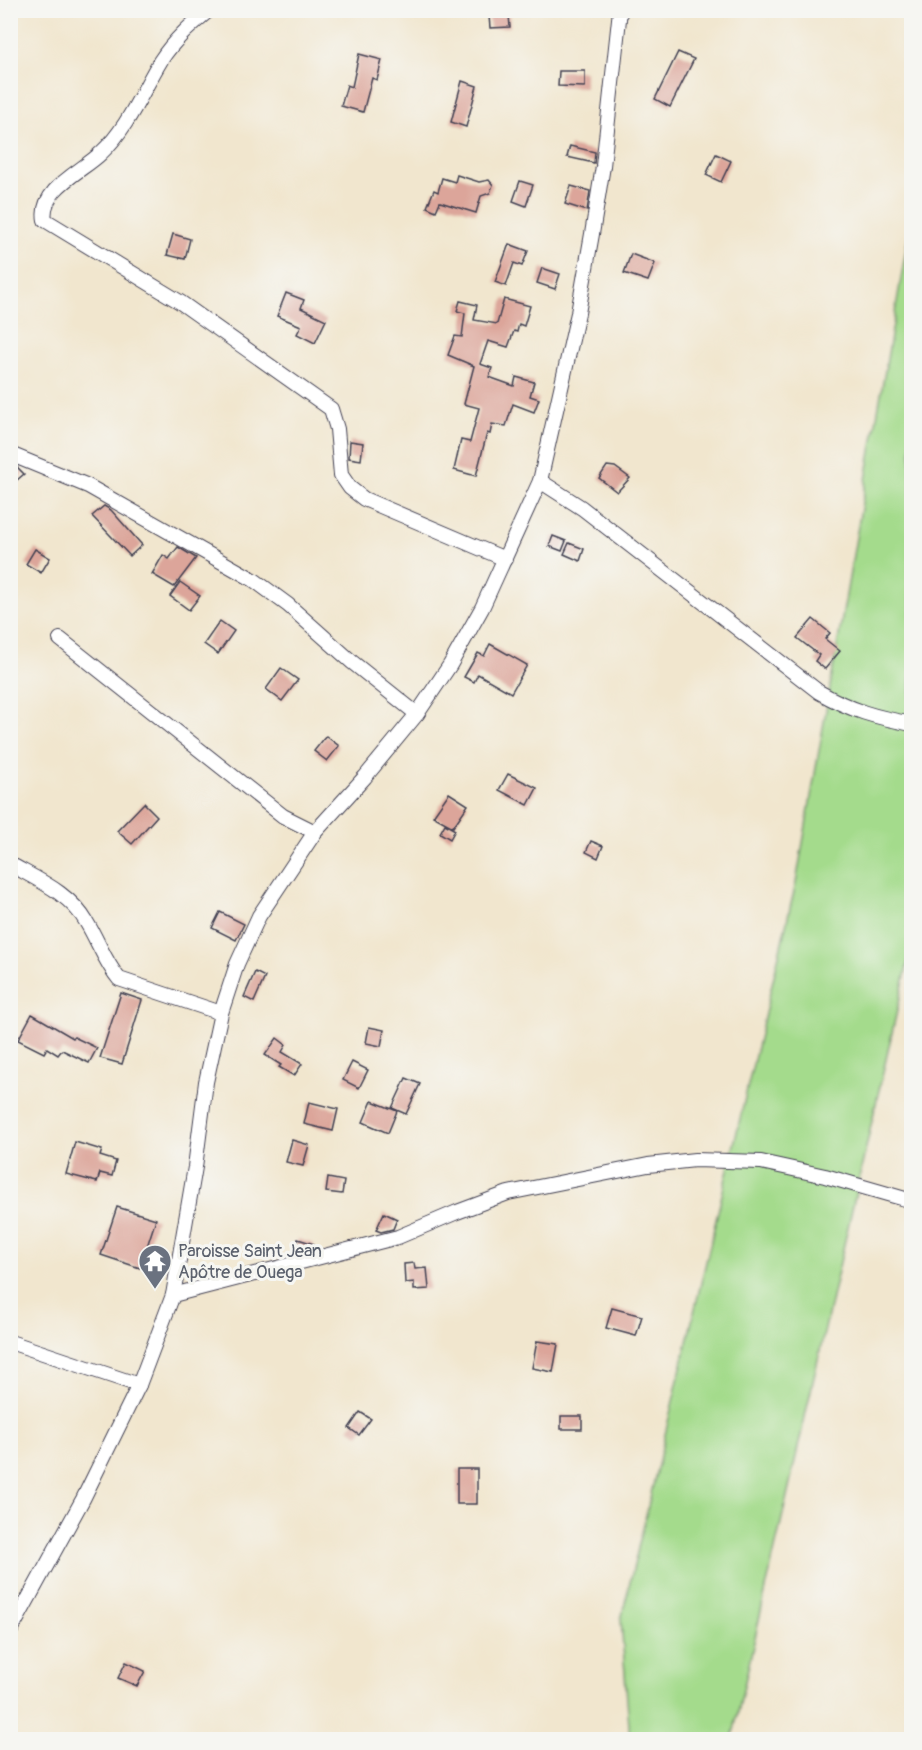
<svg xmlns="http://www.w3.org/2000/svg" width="922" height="1750" font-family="Pangolin,sans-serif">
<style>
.green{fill:#a4db8c;stroke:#637e64;stroke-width:1.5}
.building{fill:#dca59a}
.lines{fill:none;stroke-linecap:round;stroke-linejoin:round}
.minor-casing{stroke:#413f51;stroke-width:16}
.minor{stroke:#fff;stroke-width:14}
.labels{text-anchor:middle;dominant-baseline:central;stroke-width:6;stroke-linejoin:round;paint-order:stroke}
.worship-label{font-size:18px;fill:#5b616d;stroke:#f6f6f2;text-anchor:start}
</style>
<rect width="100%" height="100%" fill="#f6f6f2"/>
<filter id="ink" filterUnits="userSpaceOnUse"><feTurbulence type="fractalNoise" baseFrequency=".0167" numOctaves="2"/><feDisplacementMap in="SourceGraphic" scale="12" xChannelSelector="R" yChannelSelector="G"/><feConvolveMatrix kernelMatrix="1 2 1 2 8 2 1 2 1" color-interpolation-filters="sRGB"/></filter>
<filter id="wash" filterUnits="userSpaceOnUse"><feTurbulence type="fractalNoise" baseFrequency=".008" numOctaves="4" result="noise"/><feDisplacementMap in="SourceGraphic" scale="24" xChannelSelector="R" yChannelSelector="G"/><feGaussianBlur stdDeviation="1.35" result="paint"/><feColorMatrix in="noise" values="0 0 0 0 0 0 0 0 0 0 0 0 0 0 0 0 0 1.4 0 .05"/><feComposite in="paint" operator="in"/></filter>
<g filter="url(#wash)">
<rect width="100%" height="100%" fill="#f1e6ce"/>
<!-- green -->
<polygon class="green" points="911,221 911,949 732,1739 630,1739 621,1620 796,883"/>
<g id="blocks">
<!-- building -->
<g class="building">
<polygon points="509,15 510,27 490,28 489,16"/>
<polygon points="678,52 694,59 670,107 655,99"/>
<polygon points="359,54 382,60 377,80 372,78 363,112 341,106 347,85 352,87"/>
<polygon points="559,71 585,71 585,87 558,86"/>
<polygon points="462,81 477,86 466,127 451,122"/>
<polygon points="570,146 595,152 594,163 567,157"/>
<polygon points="716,154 731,161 721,182 706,175"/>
<polygon points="457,175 479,182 489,180 493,185 490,193 481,196 476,213 440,202 436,211 427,207 434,190 438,192 442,178 455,182"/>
<polygon points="520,181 533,185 526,206 513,201"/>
<polygon points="571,186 590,191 587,211 565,204"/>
<polygon points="173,234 190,239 185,259 167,255"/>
<polygon points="509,244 528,251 522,266 514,263 506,286 495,282"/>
<polygon points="631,254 655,263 648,281 624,273"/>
<polygon points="542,268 560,274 555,289 537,283"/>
<polygon points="286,293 304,300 301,308 326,320 315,343 297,334 301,326 277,316"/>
<polygon points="504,299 530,306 524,326 519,324 517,332 514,331 508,347 488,341 480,364 492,368 489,377 514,386 516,377 534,382 530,396 539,399 534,412 513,404 506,426 492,424 490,434 487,433 476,476 454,470 461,440 470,442 479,408 464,404 474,366 448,355 455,336 462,337 465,313 457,311 460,301 477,305 474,320 497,324"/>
<polygon points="350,441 363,443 361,460 349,458"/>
<polygon points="10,464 17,467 24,474 10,486"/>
<polygon points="607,466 615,467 630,478 617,492 599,478"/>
<polygon points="104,506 111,510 142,545 130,556 92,516"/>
<polygon points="553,536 566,541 562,551 549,546"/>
<polygon points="569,543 584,549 580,561 564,554"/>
<polygon points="178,547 196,558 174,587 152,574 163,555 169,559"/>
<polygon points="35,549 50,558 41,573 26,564"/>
<polygon points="180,582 200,596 189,610 170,596"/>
<polygon points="813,619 830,633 825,639 840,651 825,669 815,661 819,655 797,638"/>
<polygon points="220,621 234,631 218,654 204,644"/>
<polygon points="490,644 527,665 511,693 478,674 474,682 464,677 478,653 484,656"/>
<polygon points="281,668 298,680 282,701 266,689"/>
<polygon points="326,736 339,746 327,761 314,751"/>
<polygon points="508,774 537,788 528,805 499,790"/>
<polygon points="449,793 468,805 453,827 433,816"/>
<polygon points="144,803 157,816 132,844 117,831"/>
<polygon points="445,824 455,830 450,839 440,833"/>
<polygon points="591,841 603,846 598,858 586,852"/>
<polygon points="220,912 244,924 236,940 212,928"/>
<polygon points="255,972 265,977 254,1002 244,997"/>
<polygon points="121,993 142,1000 122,1064 100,1058"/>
<polygon points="32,1014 73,1038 74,1037 97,1048 89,1063 62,1050 58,1055 47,1048 44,1053 18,1040"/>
<polygon points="369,1027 384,1030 381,1046 366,1043"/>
<polygon points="277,1038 286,1045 282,1052 302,1064 294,1076 279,1067 281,1065 265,1055"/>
<polygon points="352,1062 368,1070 359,1088 343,1080"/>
<polygon points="406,1078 420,1084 406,1114 392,1108"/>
<polygon points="372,1101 397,1111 388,1133 363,1122"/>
<polygon points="309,1102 338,1109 333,1131 304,1124"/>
<polygon points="292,1140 309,1145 303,1166 286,1162"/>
<polygon points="75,1142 102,1150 100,1156 116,1161 112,1176 100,1173 97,1182 66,1174"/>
<polygon points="328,1178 344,1181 342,1194 326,1192"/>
<polygon points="117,1207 156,1219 140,1268 101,1255"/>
<polygon points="384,1213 397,1219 393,1229 381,1232 376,1230"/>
<polygon points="298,1239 314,1244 312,1250 294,1255"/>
<polygon points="414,1263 415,1269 427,1268 429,1289 414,1290 414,1282 405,1283 404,1264"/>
<polygon points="612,1308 642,1316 636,1336 606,1328"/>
<polygon points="537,1341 558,1344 553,1372 532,1368"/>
<polygon points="360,1412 371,1419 359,1435 349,1428"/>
<rect x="561" y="1416" width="21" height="13"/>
<rect x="457" y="1469" width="20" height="35"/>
<polygon points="126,1662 145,1671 137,1686 118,1678"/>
</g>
</g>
</g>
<g filter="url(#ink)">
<use href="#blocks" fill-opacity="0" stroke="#413f51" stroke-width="1.5"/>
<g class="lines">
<!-- minor casing -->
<g class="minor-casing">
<g id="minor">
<path d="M209 10C191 25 174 40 161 60 142 91 128 128 101 153 83 171 39 189 45 220L180 302 331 409 337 429 341 475 350 488 364 499 505 559"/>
<polyline points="10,454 88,486 254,580 288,605 352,662 417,714"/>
<path d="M540 481 582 508 819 692C852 711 875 717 912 724"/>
<polyline points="60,639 283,816 315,832"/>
<path d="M10 864C38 880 70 893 87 923 98 941 105 962 119 979L221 1013"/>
<polyline points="173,1295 398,1237 457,1212 508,1193 648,1165 695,1160 761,1162 825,1176 912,1201"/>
<polyline points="10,1342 139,1385"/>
<polyline points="10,1632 83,1499 139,1385 173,1295 195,1167 206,1082 221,1013 237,964 259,916 315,832 365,777 417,714 450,665 482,608 540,481 578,313 592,234 603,166 620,10"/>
</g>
</g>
<!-- minor -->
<use href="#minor" class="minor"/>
</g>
</g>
<!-- icons -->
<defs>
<g id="temple-pin" transform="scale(1.725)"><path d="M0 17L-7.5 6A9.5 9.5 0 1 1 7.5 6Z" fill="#6b7280" stroke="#f6f6f2"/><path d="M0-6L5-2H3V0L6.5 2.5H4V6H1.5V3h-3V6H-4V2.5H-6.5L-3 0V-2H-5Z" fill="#fff"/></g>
</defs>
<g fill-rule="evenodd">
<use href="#temple-pin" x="155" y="1261"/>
</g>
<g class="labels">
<!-- worship labels -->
<g class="worship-label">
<text x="178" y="1251">Paroisse Saint Jean<tspan x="178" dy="21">Apôtre de Ouega</tspan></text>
</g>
</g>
<!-- margin -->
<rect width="922" height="1750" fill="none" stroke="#f6f6f2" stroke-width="36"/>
</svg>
